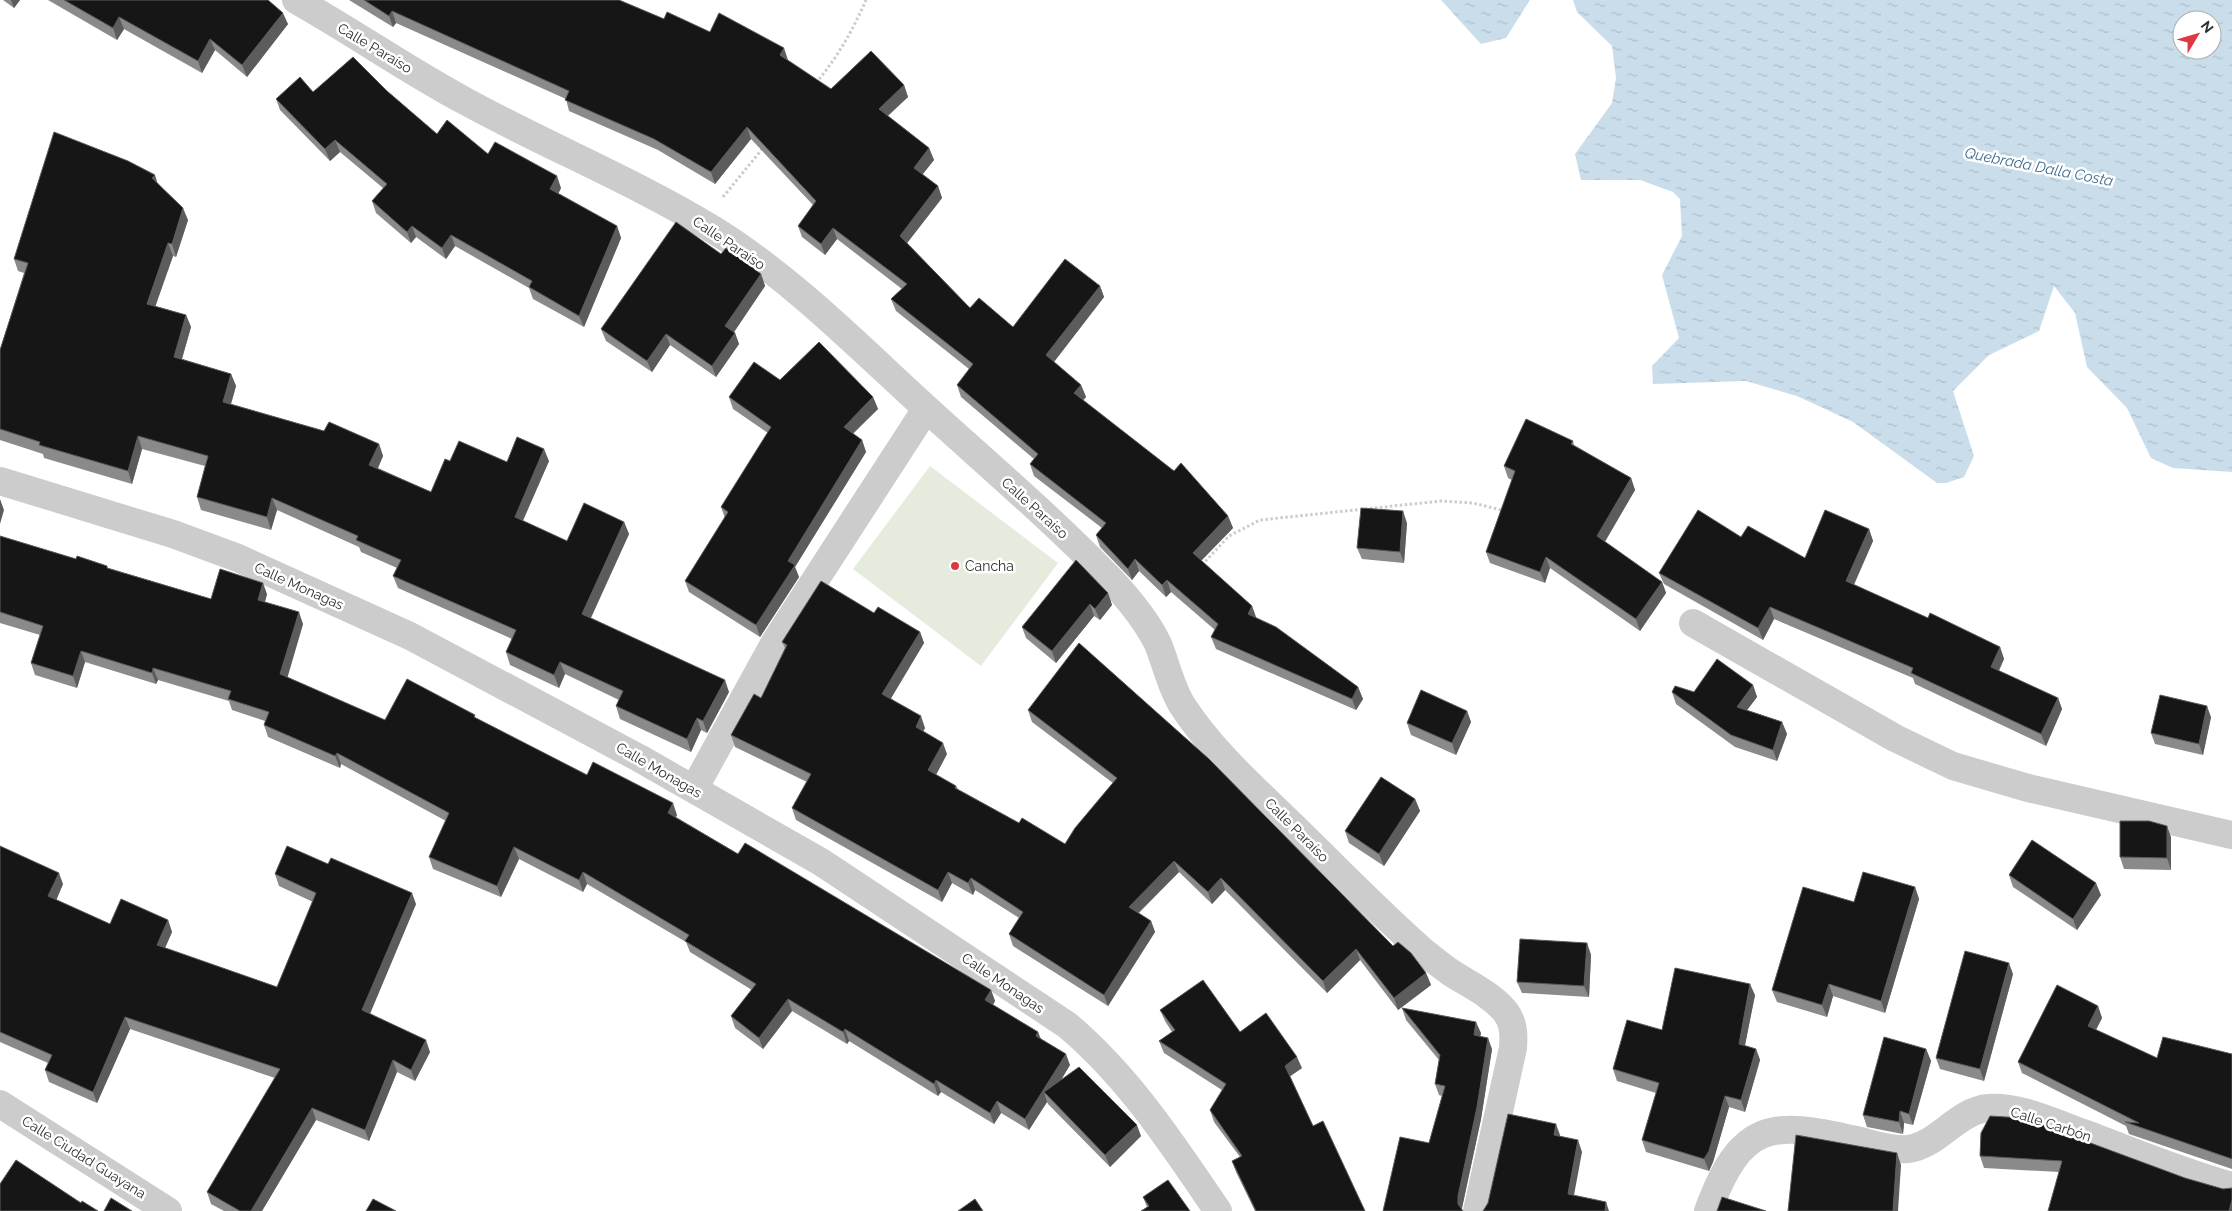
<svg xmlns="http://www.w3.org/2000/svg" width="2232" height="1211" font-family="Raleway,sans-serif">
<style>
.garden{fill:#e5ecdd}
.water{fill:url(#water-ripples);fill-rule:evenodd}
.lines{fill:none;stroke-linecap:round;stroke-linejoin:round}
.path{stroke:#ccc;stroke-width:3;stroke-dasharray:2.5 2.5;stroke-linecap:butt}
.street{stroke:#ccc;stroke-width:28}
.wall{fill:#8a8a8a}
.shaded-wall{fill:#5c5c5c}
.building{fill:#161616;stroke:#5c5c5c}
.poi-dot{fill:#de3941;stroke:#fff;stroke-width:2}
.labels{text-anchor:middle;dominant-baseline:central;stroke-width:5;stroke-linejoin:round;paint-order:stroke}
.street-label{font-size:14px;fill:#2f2f2f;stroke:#fff}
.poi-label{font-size:14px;fill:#2f2f2f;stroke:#fff;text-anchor:start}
.water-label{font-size:15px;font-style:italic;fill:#406e8e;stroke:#fff}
</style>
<defs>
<pattern id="water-ripples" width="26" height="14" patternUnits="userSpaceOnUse" patternTransform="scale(1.25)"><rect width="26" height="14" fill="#caddeb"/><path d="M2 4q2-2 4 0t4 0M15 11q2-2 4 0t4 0" fill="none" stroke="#aebeca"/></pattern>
</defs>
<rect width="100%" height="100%" fill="#fff"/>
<!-- garden -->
<polygon class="garden" points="930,466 1058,563 981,666 853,569"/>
<!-- water -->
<g class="water">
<polygon points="1441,0 1530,0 1506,38 1481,44"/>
<path d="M1573 0H2232V472L2173 468 2151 458 2127 408 2087 367 2075 313 2054 286 2039 331 1989 355 1953 391 1974 456 1964 477 1946 483H1937L1853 422 1797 396 1746 381 1653 384 1652 366 1679 338 1662 275 1682 236 1680 199 1673 192 1640 180H1581L1575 154 1612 103 1616 78 1612 46 1577 12ZM2182 20H2212V50H2182Z"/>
</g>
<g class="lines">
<!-- path -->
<g class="path">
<path d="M816 83C837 58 853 30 866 0"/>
<polyline points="723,197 763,148"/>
<polyline points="1202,565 1229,536 1260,520 1441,501 1473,503 1505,511"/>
</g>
<!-- street -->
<g class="street">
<path d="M296 0C353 32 407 70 465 101 547 146 634 181 714 230 788 276 852 340 916 399 980 458 1048 515 1109 578 1128 598 1146 619 1158 644 1166 664 1171 687 1182 705 1215 756 1263 796 1305 838 1344 876 1383 916 1424 952 1433 959 1441 966 1450 972 1468 984 1489 993 1504 1010 1514 1022 1514 1034 1513 1048L1477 1211"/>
<path d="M0 481 173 534 238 558 410 636 639 758 821 862 1067 1025C1129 1077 1173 1145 1218 1211"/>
<polyline points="1693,623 1895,738 1953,766 2028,788 2232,835"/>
<polyline points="694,789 775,642 926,409"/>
<polyline points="0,1104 168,1211"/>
<path d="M1708 1211C1741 1122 1770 1120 1856 1140 1872 1144 1892 1151 1908 1149 1937 1146 1957 1111 1988 1108 2020 1106 2053 1122 2083 1133 2132 1151 2181 1172 2232 1186"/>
</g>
</g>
<!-- wall -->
<g class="wall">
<polygon points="3,0 20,0 14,8"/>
<polygon points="48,0 268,0 288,24 247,77 215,50 202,73 124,29 117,40"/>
<polygon points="349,0 619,0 664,19 710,32 788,60 831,89 904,85 908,97 888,116 929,148 934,160 922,175 938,186 942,198 907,243 970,308 1013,327 1100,286 1104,297 1054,362 1081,385 1086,397 1083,400 1228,516 1233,528 1201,561 1252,606 1256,618 1358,687 1363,699 1356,710 1216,649 1211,637 1215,630 1171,592 1166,597 1139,571 1132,580 1100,547 1096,535 1102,528 1034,476 1030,464 1034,459 961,397 957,385 969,369 896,311 891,299 902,289 837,239 825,255 802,237 798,226 813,205 751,139 715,184 658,150 569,111 566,99 396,23 393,27"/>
<polygon points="387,91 437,134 488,154 561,188 558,193 617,226 621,238 584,327 533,299 529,288 455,246 446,259 416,237 411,243 376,213 372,201 383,188 340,152 330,161 280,110 276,99 313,92"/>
<polygon points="158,183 188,220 176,257 173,256 155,306 186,315 191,327 182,359 231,374 236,386 231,404 324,431 379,444 383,456 378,468 431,492 450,461 549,461 523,521 567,541 624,522 629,534 591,618 729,692 707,733 701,730 691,752 620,719 616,706 619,700 565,674 559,688 510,665 506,652 512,639 398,588 393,576 397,568 361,552 359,547 277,510 271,530 201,510 197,497 205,466 142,449 132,484 44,458 43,454 0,440 0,350 24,273 18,271 14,259"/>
<polygon points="721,254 761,274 765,286 734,332 735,333 739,344 716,377 670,345 652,372 606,341 601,329"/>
<polygon points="780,380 873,397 878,409 853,434 862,440 866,452 795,567 799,577 760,637 689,592 685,581 725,518 721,507 768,433 733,409 729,397"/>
<polygon points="1573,441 1574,445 1631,478 1635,490 1605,542 1662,582 1666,593 1640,631 1550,568 1545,583 1490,563 1486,552 1512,480 1508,478 1504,466"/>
<polygon points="1407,523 1404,563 1362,559 1357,548"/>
<polygon points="1869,529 1873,541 1854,585 1928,618 2000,647 2004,659 1999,671 2058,698 2062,709 2046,746 1915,684 1913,678 1774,619 1763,640 1664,584 1659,573 1805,558"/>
<polygon points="0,536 76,559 107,566 108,568 211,599 267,594 265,602 303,624 287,677 385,720 476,718 587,775 677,815 676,817 738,854 991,990 995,1001 993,1005 1038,1032 1041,1039 1070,1065 1061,1080 1141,1136 1110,1167 1048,1104 1047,1102 1029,1130 1001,1113 994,1124 941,1092 938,1096 849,1041 847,1044 792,1011 763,1049 735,1028 731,1016 752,990 690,952 686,942 587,884 583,892 519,859 501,897 433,869 429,857 446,821 341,764 340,768 268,737 264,725 265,721 232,710 229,701 158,680 156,684 85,662 77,688 35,675 31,663 40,635 0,623"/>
<polygon points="1108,593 1112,605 1100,620 1094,616 1056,663 1026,638 1022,627"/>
<polygon points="874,613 920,632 924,643 891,698 925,728 923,731 947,754 936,775 956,786 958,789 1019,823 1065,844 1113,783 1032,722 1028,710 1393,946 1426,973 1431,985 1398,1010 1360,960 1327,993 1225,890 1212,904 1179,872 1139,913 1151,921 1155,932 1108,1006 1013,946 1009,934 1019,918 975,890 973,895 952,883 942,902 796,820 792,808 807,782 735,747 731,735 761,698 785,648 782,642"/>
<polygon points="1753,685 1757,697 1747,710 1782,722 1787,734 1777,761 1735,747 1676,704 1672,692 1694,692"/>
<polygon points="1467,711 1471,722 1456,755 1411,735 1407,723"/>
<polygon points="2211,717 2203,755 2155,744 2151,733"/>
<polygon points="1415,799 1420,811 1384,866 1349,843 1345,831"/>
<polygon points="2171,837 2171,870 2124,869 2120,857"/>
<polygon points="0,846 63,884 56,900 110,924 168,920 172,932 165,948 277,987 313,902 279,886 275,874 416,904 370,1013 430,1052 415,1081 397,1072 369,1141 316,1120 262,1211 224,1211 211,1204 207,1192 275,1078 130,1029 97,1103 49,1082 45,1070 48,1063 0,1042"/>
<polygon points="2009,875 2101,895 2077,930 2013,887"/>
<polygon points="1915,887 1919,899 1885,1013 1833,996 1827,1017 1777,1002 1772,990 1854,902"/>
<polygon points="1587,943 1591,955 1589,997 1522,993 1517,982"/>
<polygon points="2013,974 1984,1081 1940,1069 1936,1058"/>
<polygon points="1755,995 1745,1045 1756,1049 1760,1060 1745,1112 1729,1107 1713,1162 1709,1171 1646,1152 1642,1140 1656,1093 1617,1081 1613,1069 1662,1030"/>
<polygon points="2098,1006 2102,1018 2096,1030 2157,1058 2232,1054 2232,1169 2129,1134 2126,1126 2022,1073 2018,1062"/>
<polygon points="1402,1008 1481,1033 1480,1036 1492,1049 1481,1119 1462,1208 1462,1211 1383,1211 1429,1143 1442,1096 1439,1095 1435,1084 1439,1060 1406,1020"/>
<polygon points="1160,1010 1240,1032 1302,1068 1290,1076 1313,1126 1365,1211 1255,1211 1236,1172 1232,1161 1240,1157 1214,1122 1210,1110 1222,1090 1164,1053 1159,1041 1172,1032 1165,1021"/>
<polygon points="1926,1049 1931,1061 1913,1125 1904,1123 1903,1134 1867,1127 1863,1115"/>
<polygon points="1981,1133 2185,1178 2223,1189 2232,1211 2059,1172 1984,1168 1980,1156"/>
<polygon points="1143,1197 1190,1211 1147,1207"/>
</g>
<!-- shaded-wall -->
<g class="shaded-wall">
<polygon points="11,0 20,0 14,8"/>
<polygon points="392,11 396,23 393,27 389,16"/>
<polygon points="283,13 288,24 247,77 242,65"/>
<polygon points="119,17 124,29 117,40 113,28"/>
<polygon points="210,39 215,50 202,73 198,61"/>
<polygon points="784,48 788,60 780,55"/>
<polygon points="904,85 908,97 883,120 879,109"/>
<polygon points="747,127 751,139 715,184 711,172"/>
<polygon points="335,140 340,152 330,161 325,149"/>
<polygon points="929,148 934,160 918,180 914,168"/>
<polygon points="155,175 159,188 152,178"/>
<polygon points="557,176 561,188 555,201 550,189"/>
<polygon points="938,186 942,198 904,247 900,236"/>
<polygon points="183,208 188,220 176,257 172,244"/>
<polygon points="412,226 416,237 411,243 407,232"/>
<polygon points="617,226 621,238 584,327 579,316"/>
<polygon points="833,228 837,239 825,255 821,244"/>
<polygon points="451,235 455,246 446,259 442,248"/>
<polygon points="168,243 173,256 152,316 147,304"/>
<polygon points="761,274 765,286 730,338 725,326"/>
<polygon points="1100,286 1104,297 1050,367 1046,355"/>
<polygon points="186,315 191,327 179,369 174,357"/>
<polygon points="735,333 739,344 716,377 712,366"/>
<polygon points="666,334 670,345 652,372 647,361"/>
<polygon points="231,374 236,386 228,414 223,402"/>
<polygon points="1081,385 1086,397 1079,405 1074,393"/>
<polygon points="873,397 878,409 848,438 844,427"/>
<polygon points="138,436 142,449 132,484 128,471"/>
<polygon points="862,440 866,452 795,567 799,577 760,637 756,625 788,561"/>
<polygon points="379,444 383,456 374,477 369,465"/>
<polygon points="544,449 549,461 519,529 515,517"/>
<polygon points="1631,478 1635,490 1601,548 1597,536"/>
<polygon points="272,498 277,510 271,530 267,517"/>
<polygon points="0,499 4,510 0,524"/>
<polygon points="1403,511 1407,523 1404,563 1400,552"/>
<polygon points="1228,516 1233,528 1197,565 1193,553"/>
<polygon points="624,522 629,534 587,626 582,614"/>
<polygon points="1869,529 1873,541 1850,593 1846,581"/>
<polygon points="1546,557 1550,568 1545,583 1540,572"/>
<polygon points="1135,559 1139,571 1132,580 1128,569"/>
<polygon points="1167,580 1171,592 1166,597 1162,585"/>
<polygon points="1662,582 1666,593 1640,631 1636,619"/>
<polygon points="263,583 267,594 262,612 258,600"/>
<polygon points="1108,593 1112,605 1100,620 1095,609"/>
<polygon points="1090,604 1094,616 1056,663 1052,651"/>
<polygon points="1252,606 1256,617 1252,625 1248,614"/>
<polygon points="1770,607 1774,619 1763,640 1758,628"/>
<polygon points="299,612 303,624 285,686 280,674"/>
<polygon points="920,632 924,643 887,705 882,694"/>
<polygon points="2000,647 2004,659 1995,678 1991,667"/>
<polygon points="81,651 85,662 77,688 73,676"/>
<polygon points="560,662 565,674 559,688 554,675"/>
<polygon points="153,668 158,680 156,684 152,673"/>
<polygon points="725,680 729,692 707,733 703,721"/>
<polygon points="1753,685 1757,697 1741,718 1737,707"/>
<polygon points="1358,687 1363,699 1356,710 1352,699"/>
<polygon points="2058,698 2062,709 2046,746 2041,734"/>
<polygon points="2207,706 2211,717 2203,755 2199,744"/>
<polygon points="1467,711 1471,722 1456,755 1452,743"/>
<polygon points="921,716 925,728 920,738 916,727"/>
<polygon points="697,718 701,730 691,752 687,739"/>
<polygon points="1782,722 1787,734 1777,761 1773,750"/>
<polygon points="943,743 947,754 932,782 928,770"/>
<polygon points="337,753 341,764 340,768 335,756"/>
<polygon points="1415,799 1420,811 1384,866 1379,854"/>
<polygon points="673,803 677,815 672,824 668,813"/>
<polygon points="2167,826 2171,837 2171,870 2167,858"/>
<polygon points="514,847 519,859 501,897 497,886"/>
<polygon points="1174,861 1179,872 1133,918 1129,907"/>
<polygon points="583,872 587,884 583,892 579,880"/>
<polygon points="948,872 952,883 942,902 938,890"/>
<polygon points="59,873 63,884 53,908 48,896"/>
<polygon points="971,878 975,890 973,895 968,883"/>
<polygon points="1221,878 1225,890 1212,904 1208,892"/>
<polygon points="2096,883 2101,895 2077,930 2073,919"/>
<polygon points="1915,887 1919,899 1885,1013 1881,1001"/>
<polygon points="412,893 416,904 367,1021 362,1010"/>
<polygon points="168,920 172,932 161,957 157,945"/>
<polygon points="1151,921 1155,932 1108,1006 1104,995"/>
<polygon points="1587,943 1591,955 1589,997 1584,986"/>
<polygon points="1356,949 1360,960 1327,993 1323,981"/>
<polygon points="2009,963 2013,974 1984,1081 1980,1069"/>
<polygon points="1426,973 1431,985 1398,1010 1394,998"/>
<polygon points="1750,984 1755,995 1743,1055 1739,1044"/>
<polygon points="1829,984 1833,996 1827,1017 1822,1005"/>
<polygon points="991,990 995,1001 989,1011 985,1000"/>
<polygon points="788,999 792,1011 763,1049 759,1038"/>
<polygon points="2098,1006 2102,1018 2092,1037 2088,1026"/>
<polygon points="125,1017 130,1029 97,1103 93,1092"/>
<polygon points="1476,1022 1481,1033 1478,1047 1474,1035"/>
<polygon points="845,1029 849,1041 847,1044 843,1032"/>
<polygon points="1038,1032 1042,1043 1036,1036"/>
<polygon points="1488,1038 1492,1049 1481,1119 1462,1208 1462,1211 1458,1204 1458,1196"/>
<polygon points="426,1040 430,1052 415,1081 411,1070"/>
<polygon points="1756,1049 1760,1060 1745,1112 1741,1100"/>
<polygon points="1926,1049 1931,1061 1913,1125 1909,1114"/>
<polygon points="1066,1054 1070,1065 1050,1098 1044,1092 1047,1102 1029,1130 1025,1119"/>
<polygon points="1297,1057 1302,1068 1289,1077 1285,1066"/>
<polygon points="393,1060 397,1072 369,1141 365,1130"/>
<polygon points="936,1080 941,1092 938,1096 934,1084"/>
<polygon points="1725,1096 1729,1107 1713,1162 1709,1171 1704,1159"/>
<polygon points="997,1101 1001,1113 994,1124 990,1113"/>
<polygon points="312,1108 316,1120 262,1211 251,1211"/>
<polygon points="1900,1111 1904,1123 1903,1134 1899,1122"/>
<polygon points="1556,1124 1560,1135 1558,1146 1554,1135"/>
<polygon points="1137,1125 1141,1136 1110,1167 1105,1155"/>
<polygon points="1578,1140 1582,1152 1572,1206 1568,1194"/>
<polygon points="1897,1153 1901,1165 1898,1211 1893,1211"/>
<polygon points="2232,1200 2232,1211 2229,1211"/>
<polygon points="1606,1202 1609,1211 1605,1211"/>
</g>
<!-- building -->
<g class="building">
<polygon points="64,0 268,0 283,13 242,65 210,39 198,61 119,17 113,28"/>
<polygon points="364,0 619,0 664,19 667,12 710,32 719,13 784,48 780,55 831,89 871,51 904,85 879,109 929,148 914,168 938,186 900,236 970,308 979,298 1013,327 1065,259 1100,286 1046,355 1081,385 1074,393 1174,471 1181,463 1228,516 1193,553 1252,606 1248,614 1276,627 1358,687 1352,699 1211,637 1218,624 1167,580 1162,585 1135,559 1128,569 1096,535 1106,523 1030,464 1038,454 957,385 973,364 891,299 907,284 833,228 821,244 798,226 816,201 747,127 711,172 654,139 565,100 569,91 392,11 389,16"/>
<polygon points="353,57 387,91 437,134 447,120 488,154 495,142 557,176 550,189 617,226 579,316 529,287 532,281 451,235 442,248 412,226 407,232 372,201 387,184 335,140 325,149 276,99 300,77 313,92"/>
<polygon points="54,132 128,161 155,175 152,178 183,208 172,244 168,243 147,304 186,315 174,357 231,374 223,402 324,431 329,422 379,444 369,465 431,492 445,459 450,461 459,441 507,462 517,437 544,449 515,517 567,541 584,503 624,522 582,614 725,680 703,721 697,718 687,739 616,706 623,691 560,662 554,675 506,652 516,630 393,576 401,560 356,540 358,536 272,498 267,517 197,497 208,456 138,436 128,471 39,445 40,442 0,429 0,350 28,263 14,259"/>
<polygon points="676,222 721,254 726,248 761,274 725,326 735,333 712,366 666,334 647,361 601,329"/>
<polygon points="819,342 873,397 844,427 862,440 788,561 795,565 756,625 685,581 728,512 721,507 771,427 729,397 754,362 780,380"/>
<polygon points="1526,419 1573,441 1571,444 1631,478 1597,536 1662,582 1636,619 1546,557 1540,572 1486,552 1515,471 1504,466"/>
<polygon points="1361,508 1403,511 1400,552 1357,548"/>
<polygon points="1698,510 1741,537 1748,526 1805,558 1825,510 1869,529 1846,581 1928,618 1930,613 2000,647 1991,667 2058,698 2041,734 1911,673 1913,668 1770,607 1758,628 1659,573"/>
<polygon points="0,536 76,559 77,556 107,566 107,568 211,599 220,569 263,583 258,600 299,612 280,674 385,720 407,679 475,715 474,717 587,775 593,762 673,803 668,813 738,854 745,843 991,990 985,1000 1038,1032 1036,1036 1066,1054 1025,1119 997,1101 990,1113 936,1080 934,1084 845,1029 843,1032 788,999 759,1038 731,1016 756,984 685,941 689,935 583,872 579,880 514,847 497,886 429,857 449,813 337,753 335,756 264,725 269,712 228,699 231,691 153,668 152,673 81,651 73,676 31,663 43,626 0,612"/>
<polygon points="1076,560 1108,593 1095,609 1090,604 1052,651 1022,627"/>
<polygon points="821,581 874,613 878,607 920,632 882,694 921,716 916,727 943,743 928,770 956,786 955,788 1019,823 1022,818 1065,844 1075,828 1117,778 1028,710 1079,643 1209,759 1393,946 1398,942 1411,953 1426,973 1394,998 1356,949 1323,981 1221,878 1208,892 1174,861 1129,907 1151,921 1104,995 1009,934 1023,912 971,878 968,883 948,872 938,890 792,808 811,774 731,735 754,694 761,698 787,645 782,642"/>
<polygon points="1717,659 1753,685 1737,707 1782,722 1773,750 1731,735 1672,692 1675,686 1694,692"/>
<polygon points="1421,690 1467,711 1452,743 1407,723"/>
<polygon points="2160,695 2207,706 2199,744 2151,733"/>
<polygon points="1381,777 1415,799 1379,854 1345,831"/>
<polygon points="2120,821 2149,821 2167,826 2167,858 2120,857"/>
<polygon points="2032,840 2096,883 2073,919 2009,875"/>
<polygon points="0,846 59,873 48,896 110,924 121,899 168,920 157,945 277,987 316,893 275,874 287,846 328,864 331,858 412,893 362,1010 426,1040 411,1070 393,1060 365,1130 312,1108 251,1211 240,1211 207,1192 280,1069 125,1017 93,1092 45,1070 52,1055 0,1032"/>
<polygon points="1863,872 1915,887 1881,1001 1829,984 1822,1005 1772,990 1803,887 1854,902"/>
<polygon points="1520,939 1587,943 1584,986 1517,982"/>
<polygon points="1965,951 2009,963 1980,1069 1936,1058"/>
<polygon points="1675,968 1750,984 1739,1044 1756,1049 1741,1100 1725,1096 1709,1151 1704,1159 1642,1140 1659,1083 1613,1069 1627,1020 1662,1030"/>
<polygon points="1203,980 1240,1032 1266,1013 1297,1057 1285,1066 1313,1126 1323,1121 1365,1211 1256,1211 1232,1161 1242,1156 1210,1110 1226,1084 1159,1041 1175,1030 1160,1010"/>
<polygon points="2057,985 2098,1006 2088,1026 2157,1058 2163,1037 2232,1054 2232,1159 2125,1122 2139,1123 2018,1062"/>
<polygon points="1402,1008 1476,1022 1474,1035 1488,1038 1477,1107 1458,1196 1458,1204 1463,1211 1383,1211 1400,1137 1429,1143 1445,1086 1435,1084 1440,1055"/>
<polygon points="1884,1037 1926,1049 1909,1114 1900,1111 1899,1122 1863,1115"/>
<polygon points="1079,1067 1137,1125 1105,1155 1044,1092"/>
<polygon points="1508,1114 1556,1124 1554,1135 1578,1140 1568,1194 1606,1202 1605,1211 1483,1211 1488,1203"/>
<polygon points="1990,1116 2023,1118 2185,1178 2223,1189 2232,1188 2232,1200 2229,1211 2048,1211 2062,1161 1980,1156 1981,1133"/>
<polygon points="1796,1135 1897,1153 1893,1211 1788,1211"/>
<polygon points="16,1160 81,1203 82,1201 98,1211 0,1211 0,1184"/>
<polygon points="1168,1180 1190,1211 1141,1211 1149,1206 1143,1197"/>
<polygon points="1722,1197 1766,1211 1717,1211"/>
<polygon points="111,1198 132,1211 104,1211"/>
<polygon points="373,1199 396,1211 366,1211"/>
<polygon points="975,1199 983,1211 958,1211"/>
</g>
<!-- markers -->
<circle class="poi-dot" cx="955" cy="566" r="5"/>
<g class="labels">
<!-- street labels -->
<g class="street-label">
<text transform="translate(375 48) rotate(31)">Calle Paraíso</text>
<text transform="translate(729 243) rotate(34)">Calle Paraíso</text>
<text transform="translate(1035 508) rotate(42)">Calle Paraíso</text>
<text transform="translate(299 586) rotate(24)">Calle Monagas</text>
<text transform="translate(659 770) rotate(30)">Calle Monagas</text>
<text transform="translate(1297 830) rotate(45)">Calle Paraíso</text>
<text transform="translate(1003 983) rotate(34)">Calle Monagas</text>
<text transform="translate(2051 1124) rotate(18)">Calle Carbón</text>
<text transform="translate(84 1157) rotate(32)">Calle Ciudad Guayana</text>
</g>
<!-- poi labels -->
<g class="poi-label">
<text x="965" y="566">Cancha</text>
</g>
<!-- water labels -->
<g class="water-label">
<text transform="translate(2039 167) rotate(11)">Quebrada Dalla Costa</text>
</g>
</g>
<!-- north arrow -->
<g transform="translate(2197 35) rotate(52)"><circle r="24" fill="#ffffff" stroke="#acacac"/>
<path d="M0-4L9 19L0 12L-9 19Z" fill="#de3941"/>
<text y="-8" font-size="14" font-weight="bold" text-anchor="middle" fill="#2f2f2f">N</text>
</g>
</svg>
